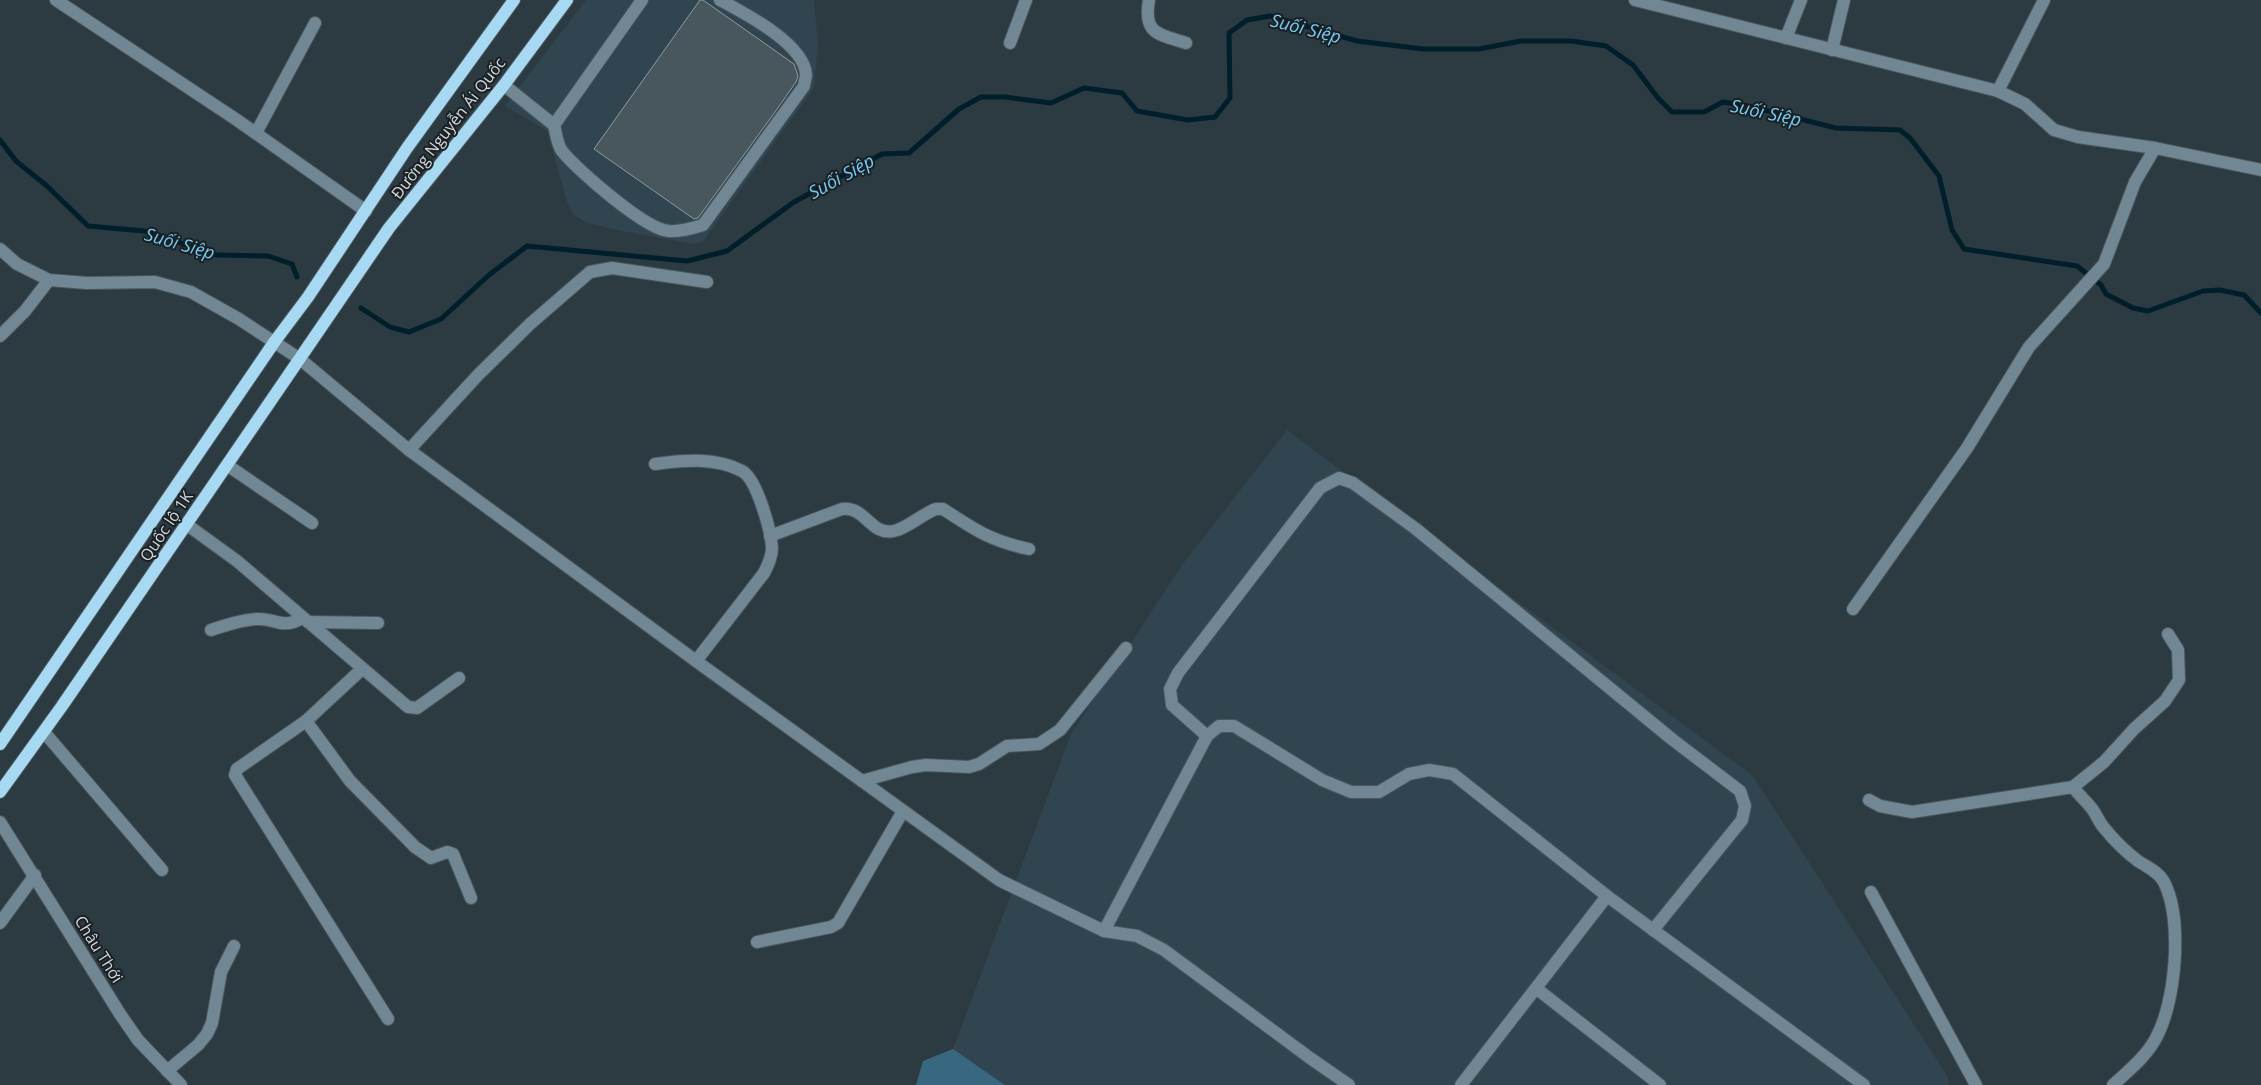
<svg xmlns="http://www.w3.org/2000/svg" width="2261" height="1085" font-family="'Open Sans',sans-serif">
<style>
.built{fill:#304550}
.green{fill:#38687f}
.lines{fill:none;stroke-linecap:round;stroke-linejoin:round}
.stream{stroke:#011e2b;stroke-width:5}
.building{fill:#48565e;stroke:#8c9ca4}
.minor-casing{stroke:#4a575d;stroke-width:14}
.major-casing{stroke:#4a575d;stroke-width:14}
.minor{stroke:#718894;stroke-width:12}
.major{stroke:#a8d9f2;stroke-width:12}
.labels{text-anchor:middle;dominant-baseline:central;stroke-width:4;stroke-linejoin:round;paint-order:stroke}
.street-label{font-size:16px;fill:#d2dade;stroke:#1a2023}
.water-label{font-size:18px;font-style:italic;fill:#76ccf5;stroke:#1a2023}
</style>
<rect width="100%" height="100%" fill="#2c3a41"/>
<!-- built -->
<g class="built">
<polygon points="586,0 814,0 818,44 814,88 703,242 693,244 612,229 585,222 574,215 568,205 547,131 505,106"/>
<polygon points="1287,430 1753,776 1948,1077 1949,1085 1005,1085 953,1049 1071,734 1182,565"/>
</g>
<!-- green -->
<polygon class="green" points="953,1049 1005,1085 916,1085 923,1061"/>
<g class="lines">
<!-- stream -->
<g class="stream">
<polyline points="0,140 16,161 47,186 88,226 144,231 216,255 268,256 292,264 297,277"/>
<polyline points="361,308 390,327 409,332 441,319 489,275 527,246 687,261 727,251 794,202 882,154 909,153 959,109 981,97 1005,97 1051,103 1084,88 1122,93 1137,111 1188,120 1215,117 1230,98 1229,33 1247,20 1270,16 1357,41 1423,49 1479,49 1521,41 1571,41 1606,46 1633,65 1658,98 1672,112 1704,112 1723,102 1748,106 1836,128 1900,130 1910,138 1939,176 1952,230 1964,249 2077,266 2101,285 2106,294 2133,308 2148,311 2203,291 2220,290 2244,295 2261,313"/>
</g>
</g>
<!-- building -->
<polygon class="building" points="700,0 703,0 794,64 798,76 796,82 775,112 698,218 694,219 594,149"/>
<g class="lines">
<!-- minor casing -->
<g class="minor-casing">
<g id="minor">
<polyline points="56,0 237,120 366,211"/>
<path d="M1149 0C1143 34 1158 34 1186 43"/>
<polyline points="1635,0 1998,91 2025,104 2054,130 2078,137 2155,148 2261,170"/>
<polyline points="1786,38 1801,0"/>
<polyline points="1010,43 1026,0"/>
<polyline points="1832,50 1844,0"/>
<polyline points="504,85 554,125 642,0"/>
<polyline points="1998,91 2044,0"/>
<path d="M554 125C556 133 557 144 562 151 577 170 646 230 669 231 680 232 693 228 703 225L804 86C804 83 806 78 806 75 805 44 744 13 720 0"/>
<polyline points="256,133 315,23"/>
<polyline points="0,249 17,264 49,280 87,283 155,282 191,292 239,319 300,359 409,450 696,661 999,880 1104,931 1137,936 1164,950 1310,1058 1349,1085"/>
<polyline points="0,336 25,311 49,280"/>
<polyline points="409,450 478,375 530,324 590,272 612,268 707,282"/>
<path d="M655 464C682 460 716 457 742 471 757 479 771 531 772 548 772 557 768 565 764 573L696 661"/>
<polyline points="227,465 312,523"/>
<polyline points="186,524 237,561 408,707 417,708 459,678"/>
<path d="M770 536 842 509C866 506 870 536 894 531 908 528 922 514 936 509H943C975 530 991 541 1029 549"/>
<polyline points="1853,609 1967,448 2029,347 2104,264 2135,182 2155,148"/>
<polyline points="308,622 378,623"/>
<path d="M211 630C226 625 241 620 257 619 276 618 282 630 302 618"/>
<polyline points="362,669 306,721 350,781 415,847 431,858 447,852 453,854 471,898"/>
<polyline points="306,721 237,769 235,775 388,1019"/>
<polyline points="44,732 162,870"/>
<polyline points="1207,736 1172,705 1170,689 1178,673 1320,488 1339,478 1353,483 1416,529 1673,740 1740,791 1745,806 1742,820 1653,930"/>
<polyline points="862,781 912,767 926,765 969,767 979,764 1007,746 1039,744 1060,730 1126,648"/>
<polyline points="2073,787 2104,762 2134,729 2165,701 2179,680 2178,650 2168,634"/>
<path d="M1869 800 1880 806 1912 812 2073 787C2079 795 2087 802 2093 810 2097 816 2100 824 2105 829 2114 840 2126 852 2138 861 2147 867 2159 872 2164 882 2183 919 2176 1002 2156 1038 2146 1057 2128 1071 2113 1085"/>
<polyline points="0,822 120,1014 138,1040 181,1085"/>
<polyline points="1871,892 1976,1085"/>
<polyline points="0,923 35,875"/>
<polyline points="1104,931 1207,736 1219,726 1234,726 1322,780 1351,792 1379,792 1409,774 1429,770 1453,774 1607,896 1864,1085"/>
<polyline points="757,942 831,927 838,923 903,811"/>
<polyline points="1537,989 1660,1085"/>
<polyline points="167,1071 198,1045 207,1034 212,1023 221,972 234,946"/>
<polyline points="1461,1085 1607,896"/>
</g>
</g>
<!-- major casing -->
<g class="major-casing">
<g id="major">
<polyline points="0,744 275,341 308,297 407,148 514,0"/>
<polyline points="0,792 62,706 389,228 504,85 567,0"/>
</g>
</g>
<!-- minor -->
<use href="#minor" class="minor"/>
<!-- major -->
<use href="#major" class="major"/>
</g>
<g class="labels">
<!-- street labels -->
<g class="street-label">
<text transform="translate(448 128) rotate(-52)">Đường Nguyễn Ái Quốc</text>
<text transform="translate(166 526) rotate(-56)">Quốc lộ 1K</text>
<text transform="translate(99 949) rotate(58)">Châu Thới</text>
</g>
<!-- water labels -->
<g class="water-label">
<text transform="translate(1306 28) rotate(14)">Suối Siệp</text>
<text transform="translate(1766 112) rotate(12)">Suối Siệp</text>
<text transform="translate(841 176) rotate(-29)">Suối Siệp</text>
<text transform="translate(180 243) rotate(16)">Suối Siệp</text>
</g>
</g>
</svg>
